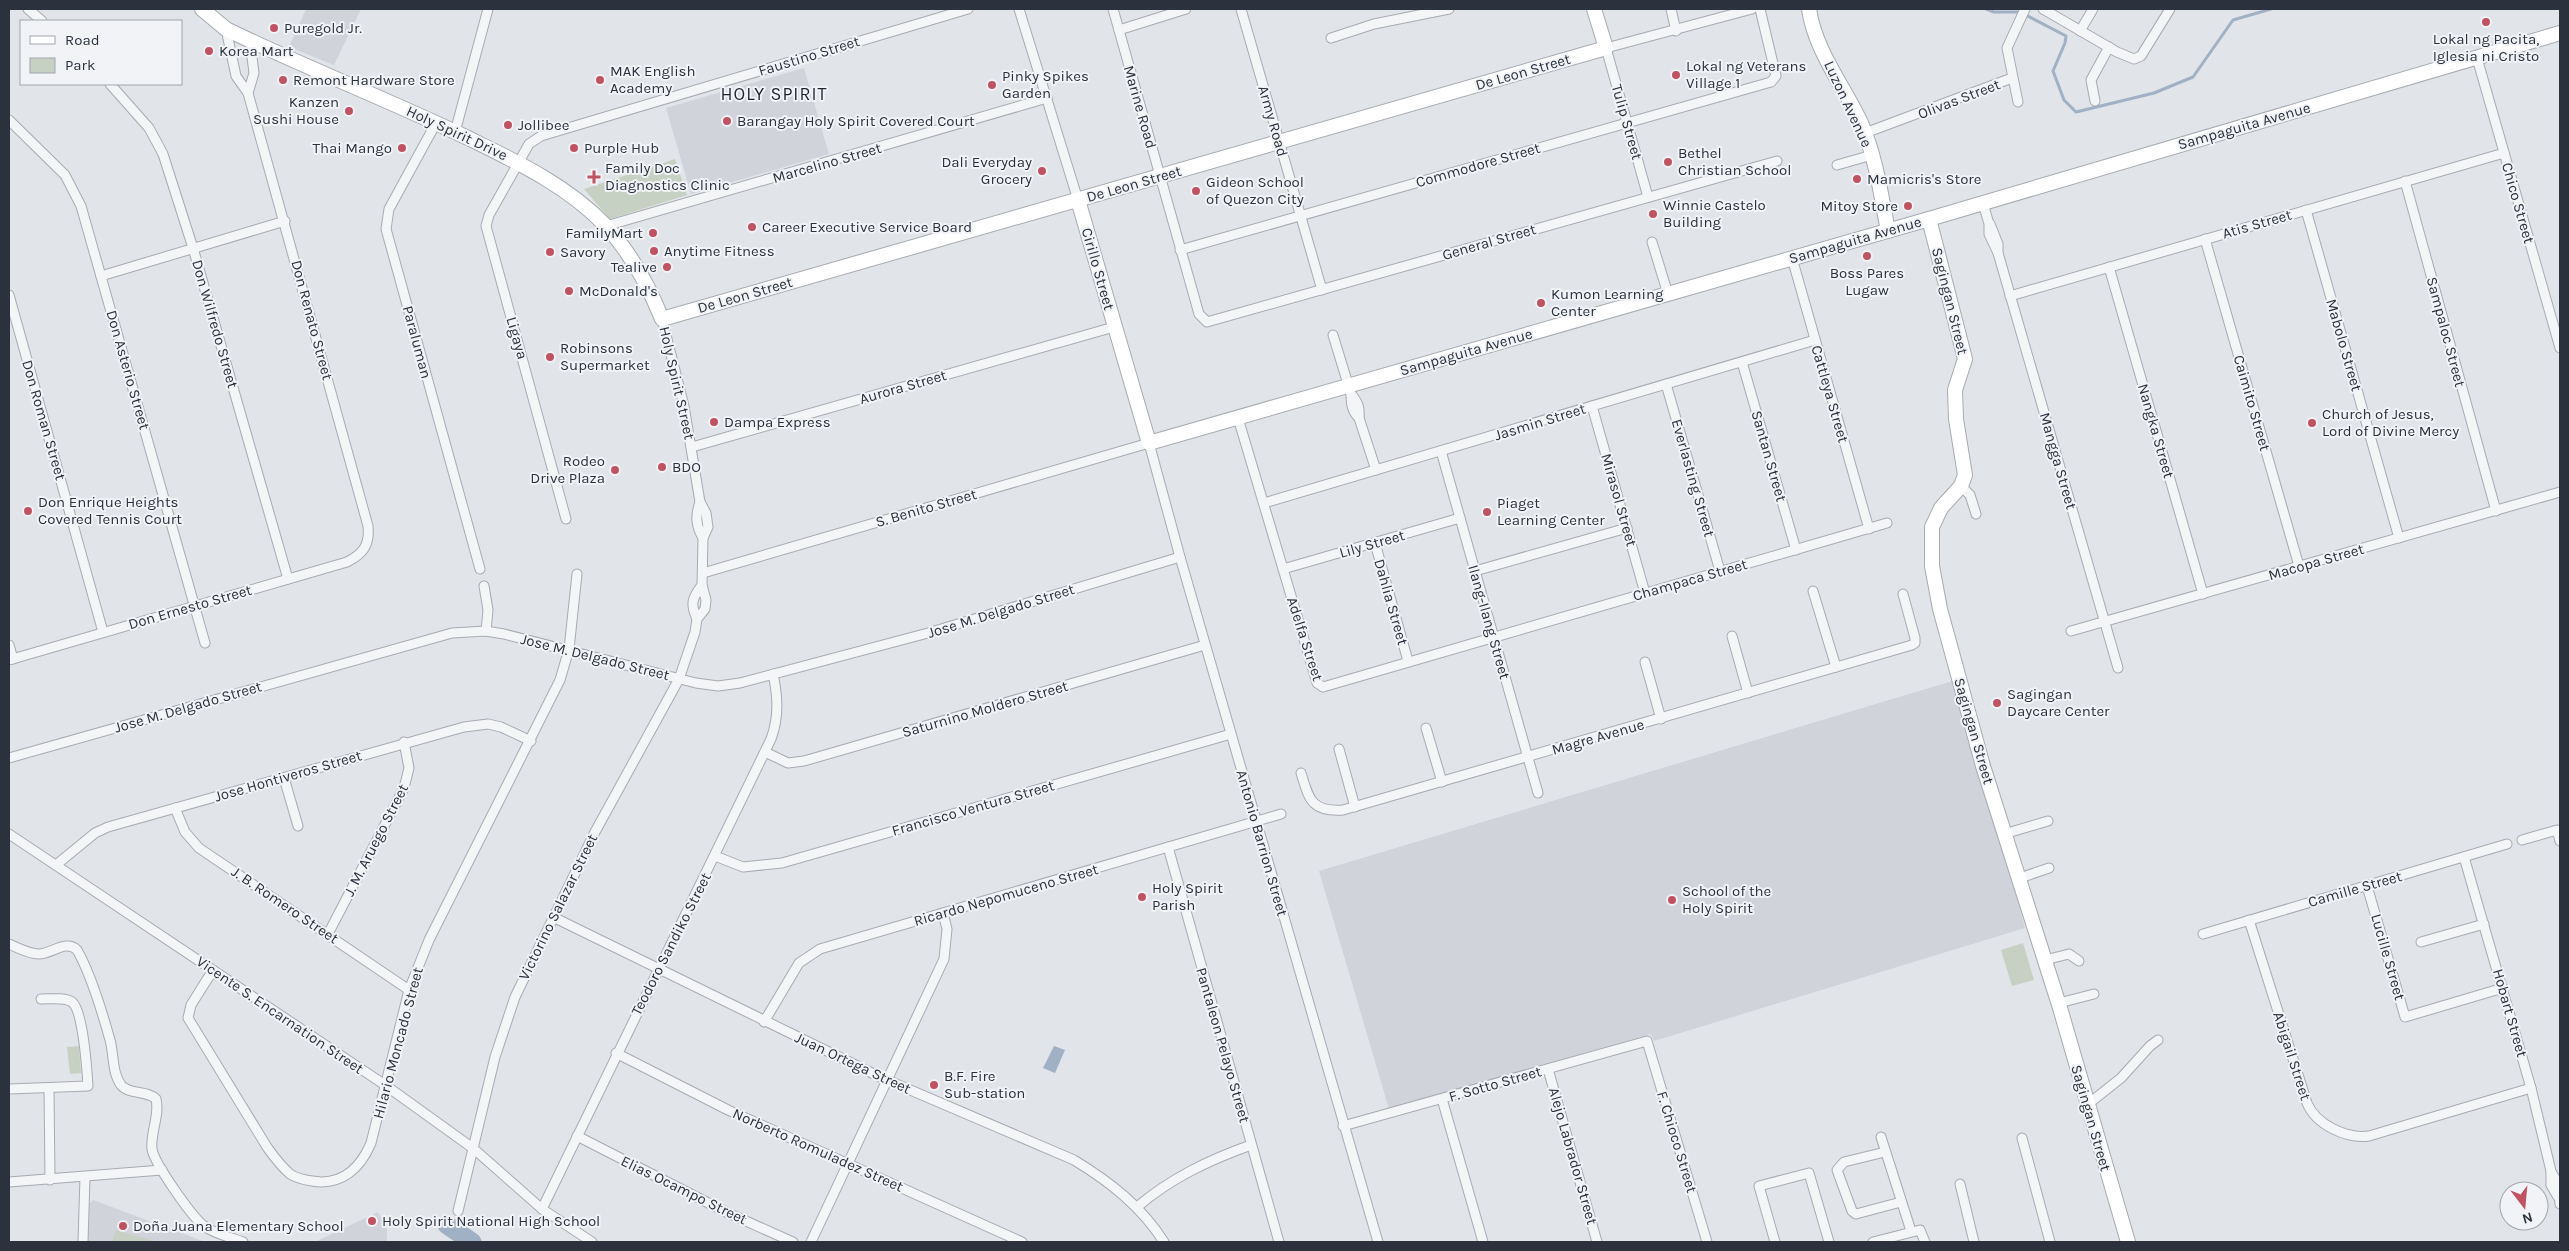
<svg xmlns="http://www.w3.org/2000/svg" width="2569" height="1251" font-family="Karla,sans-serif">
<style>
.built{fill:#d0d3da}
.green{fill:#c7d1c3}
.water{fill:#a0b1c5}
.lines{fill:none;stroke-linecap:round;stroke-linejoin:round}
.stream{stroke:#a0b1c5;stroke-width:3}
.river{stroke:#a0b1c5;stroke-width:19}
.street-casing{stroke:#a7abb2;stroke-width:11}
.secondary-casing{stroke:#a7abb2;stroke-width:16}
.street{stroke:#f3f5f7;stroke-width:9}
.secondary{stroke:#fff;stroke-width:14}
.poi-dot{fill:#c05363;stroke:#f1f3f6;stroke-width:2}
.labels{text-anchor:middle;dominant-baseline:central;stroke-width:4;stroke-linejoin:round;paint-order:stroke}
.poi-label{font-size:15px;fill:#2b323e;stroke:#f1f3f6;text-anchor:start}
.street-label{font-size:15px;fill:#2b323e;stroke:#f1f3f6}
.quarter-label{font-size:18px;letter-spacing:1px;fill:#1d232f;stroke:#f1f3f6}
</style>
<rect width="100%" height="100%" fill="#e1e4e8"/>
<!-- built -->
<g class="built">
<polygon points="306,9 361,9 334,65 289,47"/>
<polygon points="804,68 829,154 691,194 666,108"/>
<polygon points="1956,680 2025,928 1654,1041 1651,1034 1389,1109 1319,871"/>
<polygon points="93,1200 205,1242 85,1242 85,1209"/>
<polygon points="378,1212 387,1229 387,1242 315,1242"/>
</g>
<!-- green -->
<g class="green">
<polygon points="675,159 687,195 610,219 584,189"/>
<polygon points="2023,943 2034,980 2012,986 2001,950"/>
<polygon points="79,1046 81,1073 70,1074 67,1047"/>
<polygon points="116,1230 158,1242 112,1242"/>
</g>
<!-- water -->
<polygon class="water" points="1054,1046 1065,1050 1055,1073 1043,1068"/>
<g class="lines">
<!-- stream -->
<polyline class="stream" points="1986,9 1994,12 2020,12 2066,36 2065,43 2053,71 2064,100 2076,112 2154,93 2193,77 2233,20 2271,9"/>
<!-- river -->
<polyline class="river" points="447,1225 472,1242"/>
<!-- street casing -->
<g class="street-casing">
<g id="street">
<polyline points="28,9 42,21"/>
<polyline points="1019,9 1078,200"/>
<polyline points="1113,9 1199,314 1207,322 1777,161"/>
<polyline points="1241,9 1322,290"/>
<polyline points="1671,9 1676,31"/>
<polyline points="2043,9 2117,52 2134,59 2141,56 2170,9"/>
<polyline points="1119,30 1186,9"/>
<polyline points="2080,31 2093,9"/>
<polyline points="1331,38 1374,24 1449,9"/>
<polyline points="2477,58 2560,348"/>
<polyline points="110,84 149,128 163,154 193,248 288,579"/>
<polyline points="248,93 254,73 250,41"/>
<polyline points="2095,101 2091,80 2109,47"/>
<polyline points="2018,102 2007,48 2025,9"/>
<polyline points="9,120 65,175 81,206 205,643"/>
<polyline points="436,123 389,209 386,229 480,569"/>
<polyline points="455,132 488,9"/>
<polyline points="1865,133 2012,78"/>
<polyline points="1837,165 1872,155"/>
<polyline points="2405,181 2496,511"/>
<polyline points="1648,197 1606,48 1752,9"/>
<polyline points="1983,203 1989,224 1989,234 1998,253 2118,668"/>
<polyline points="2306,210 2399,538"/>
<polyline points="1990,224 1998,244 1998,253"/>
<polyline points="606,226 1047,98"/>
<polyline points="2205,239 2299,566"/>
<polyline points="1652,242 1668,294"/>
<polyline points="1180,250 1771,82 1776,76 1760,9"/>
<polyline points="1792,258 1869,529"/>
<polyline points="2109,267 2203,594"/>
<polyline points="101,276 285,221"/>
<polyline points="9,295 103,632"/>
<polyline points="2010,296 2504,153"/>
<path d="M1333 335 1351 394C1351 404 1352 411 1359 418L1376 470"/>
<polyline points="1742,362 1796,550"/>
<polyline points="1666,384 1720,571"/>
<path d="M1351 394C1358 402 1360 408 1359 418"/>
<polyline points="1592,406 1645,593"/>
<polyline points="1238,418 1317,683 1323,687 1887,523"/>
<polyline points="692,447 1114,327"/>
<polyline points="1441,451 1538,793"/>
<polyline points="1961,486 1970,495 1976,514"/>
<path d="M700 502C695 516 696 526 703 538"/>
<polyline points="1264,503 1815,340"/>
<polyline points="566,519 486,226 489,215 529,144 541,136 968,9"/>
<polyline points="1375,543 1408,661"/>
<polyline points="1283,569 1460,518"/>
<polyline points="1475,571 1627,528"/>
<polyline points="703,573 1149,443 1180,557 1378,1242"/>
<polyline points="484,586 488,610 486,631"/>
<polyline points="1813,591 1836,667"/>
<path d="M697 619C690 604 692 598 702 585"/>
<polyline points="2071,631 2560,492"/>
<polyline points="1732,636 1748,693"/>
<polyline points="9,645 13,659"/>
<path d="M9 660 347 562C363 554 370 545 368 526L248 93 236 76 226 29"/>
<polyline points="1645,662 1661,719"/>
<polyline points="1426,728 1442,782"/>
<polyline points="1339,749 1355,807"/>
<polyline points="765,752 788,763 804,761 1205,645"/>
<polyline points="9,758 452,633 486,631 504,634 696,683 718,686 740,683 928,633 1180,557"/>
<path d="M1301 773C1309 799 1311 812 1343 810L1912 645 1915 643V638L1903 594"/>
<polyline points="284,778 298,826"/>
<polyline points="175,808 185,832 199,848 409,990"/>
<polyline points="9,834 385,1085 474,1149 542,1209 592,1242"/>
<polyline points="2004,834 2048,821"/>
<polyline points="2522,840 2557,830 2560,841"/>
<polyline points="1168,847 1279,1242"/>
<polyline points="715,856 743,867 782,863 1231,734"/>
<polyline points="2464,857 2531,1088 2551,1171 2551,1185 2558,1197"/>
<polyline points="56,865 95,833 108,827 464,727 488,724 501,727 531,741"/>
<polyline points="2017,879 2049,868"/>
<polyline points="2367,886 2405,1017 2503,988"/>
<path d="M553 917 880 1077 1074 1160C1110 1182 1141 1206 1164 1242"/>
<path d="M2249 920 2307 1103C2316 1125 2347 1139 2369 1136L2531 1088"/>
<polyline points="328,934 404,788 409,768 404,742"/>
<polyline points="2203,934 2507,844"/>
<polyline points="2421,942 2484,924"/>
<path d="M9 944C18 948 29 954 39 954 51 954 67 939 77 950 90 972 103 1015 110 1040 114 1054 112 1073 121 1085 129 1095 147 1090 156 1099 160 1116 150 1133 152 1149 154 1163 192 1217 204 1226 215 1234 230 1237 243 1242"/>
<polyline points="2045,960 2069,954 2079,961"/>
<path d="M213 970 191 1005 188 1018 267 1147C274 1157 281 1166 290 1174 296 1178 305 1180 312 1181 341 1186 360 1169 371 1143L409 990 429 940 560 680 569 649 577 574"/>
<polyline points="2059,1003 2094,994"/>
<polyline points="764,1022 799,963 820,949 1281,814"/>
<polyline points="616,1053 728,1110 1022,1242"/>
<polyline points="1548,1069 1597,1242"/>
<path d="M9 1089 88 1086C87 1070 83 1010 72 1002 65 997 49 999 41 999"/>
<polyline points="49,1089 50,1180"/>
<polyline points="1442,1099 1483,1242"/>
<polyline points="2087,1105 2121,1078 2150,1046 2158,1040"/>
<polyline points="1343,1126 1647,1041 1707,1242"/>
<polyline points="577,1136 728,1213 793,1242"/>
<polyline points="1881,1137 1911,1231"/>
<polyline points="2022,1138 2050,1242"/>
<polyline points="1885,1152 1844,1162 1837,1170 1852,1211 1856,1214 1901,1202"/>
<polyline points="2551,1172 2558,1183 2560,1204"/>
<polyline points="9,1182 162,1170"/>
<polyline points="1960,1184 1974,1242"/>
<path d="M1137 1207C1171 1178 1209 1160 1251 1145"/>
<path d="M542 1209 771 739C779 717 778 697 773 674"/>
<polyline points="458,1211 495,1057 515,997 595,832 679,679 695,632 697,619 705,609 706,600 702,585 703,538 708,527 706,513 700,502 684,406 662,319"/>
<polyline points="83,1242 85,1177"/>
<polyline points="811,1242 944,959 947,929 943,913"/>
<polyline points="1775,1242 1759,1186 1809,1173 1829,1242"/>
<polyline points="1873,1242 1920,1230 1925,1242"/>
</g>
</g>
<!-- secondary casing -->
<g class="secondary-casing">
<g id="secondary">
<path d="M202 9 226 29C306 68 389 100 468 138 517 162 568 186 605 225 631 253 648 284 662 319L1606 48 1594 9"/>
<path d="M1809 9C1815 51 1844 86 1861 123 1876 157 1881 195 1888 231"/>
<polyline points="1078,200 1149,443 1929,219 2560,33"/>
<polyline points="1929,219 1965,359 1955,390 1956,419 1965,475 1961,486 1941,508 1932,527 1932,566 1940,609 1983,766 2060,1008 2128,1242"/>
</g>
</g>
<!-- street -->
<use href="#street" class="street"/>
<!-- secondary -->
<use href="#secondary" class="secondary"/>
</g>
<!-- markers -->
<g class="poi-dot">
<circle cx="2486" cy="22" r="5"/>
<circle cx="274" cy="28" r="5"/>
<circle cx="209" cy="51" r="5"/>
<circle cx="1676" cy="75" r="5"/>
<circle cx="283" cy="80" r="5"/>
<circle cx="600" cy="80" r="5"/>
<circle cx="992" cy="85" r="5"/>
<circle cx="349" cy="111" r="5"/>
<circle cx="727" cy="121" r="5"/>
<circle cx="508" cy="125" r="5"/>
<circle cx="402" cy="148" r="5"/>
<circle cx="574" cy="148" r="5"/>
<circle cx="1668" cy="162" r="5"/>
<circle cx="1042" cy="171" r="5"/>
<path d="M591.5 169.5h5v5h5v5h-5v5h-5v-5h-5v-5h5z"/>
<circle cx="1857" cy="179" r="5"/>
<circle cx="1196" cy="191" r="5"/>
<circle cx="1908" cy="206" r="5"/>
<circle cx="1653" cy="214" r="5"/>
<circle cx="752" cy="227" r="5"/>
<circle cx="653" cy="233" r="5"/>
<circle cx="654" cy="251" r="5"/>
<circle cx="550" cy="252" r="5"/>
<circle cx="1867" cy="256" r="5"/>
<circle cx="667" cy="267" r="5"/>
<circle cx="569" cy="291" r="5"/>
<circle cx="1541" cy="303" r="5"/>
<circle cx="550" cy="357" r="5"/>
<circle cx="714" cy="422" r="5"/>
<circle cx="2312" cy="423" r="5"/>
<circle cx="662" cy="467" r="5"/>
<circle cx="615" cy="470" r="5"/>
<circle cx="28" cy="511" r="5"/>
<circle cx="1487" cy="512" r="5"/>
<circle cx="1997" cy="703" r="5"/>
<circle cx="1142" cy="897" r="5"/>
<circle cx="1672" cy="900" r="5"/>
<circle cx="934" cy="1085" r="5"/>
<circle cx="372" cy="1221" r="5"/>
<circle cx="123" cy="1226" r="5"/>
</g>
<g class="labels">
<!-- poi labels -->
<g class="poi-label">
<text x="284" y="28">Puregold Jr.</text>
<text x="2486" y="39" text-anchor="middle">Lokal ng Pacita,<tspan x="2486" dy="17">Iglesia ni Cristo</tspan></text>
<text x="219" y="51">Korea Mart</text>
<text x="1686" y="66">Lokal ng Veterans<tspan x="1686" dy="17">Village 1</tspan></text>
<text x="610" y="71">MAK English<tspan x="610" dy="17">Academy</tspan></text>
<text x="1002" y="76">Pinky Spikes<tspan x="1002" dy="17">Garden</tspan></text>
<text x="293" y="80">Remont Hardware Store</text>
<text x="339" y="102" text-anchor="end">Kanzen<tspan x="339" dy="17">Sushi House</tspan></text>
<text x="737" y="121">Barangay Holy Spirit Covered Court</text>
<text x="518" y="125">Jollibee</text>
<text x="392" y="148" text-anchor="end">Thai Mango</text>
<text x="584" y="148">Purple Hub</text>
<text x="1678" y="153">Bethel<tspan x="1678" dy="17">Christian School</tspan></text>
<text x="1032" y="162" text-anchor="end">Dali Everyday<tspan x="1032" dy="17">Grocery</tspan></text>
<text x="605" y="168">Family Doc<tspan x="605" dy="17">Diagnostics Clinic</tspan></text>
<text x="1867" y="179">Mamicris's Store</text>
<text x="1206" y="182">Gideon School<tspan x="1206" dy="17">of Quezon City</tspan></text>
<text x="1663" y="205">Winnie Castelo<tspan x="1663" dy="17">Building</tspan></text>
<text x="1898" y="206" text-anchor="end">Mitoy Store</text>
<text x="762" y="227">Career Executive Service Board</text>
<text x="643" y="233" text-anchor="end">FamilyMart</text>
<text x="664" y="251">Anytime Fitness</text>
<text x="560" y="252">Savory</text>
<text x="657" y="267" text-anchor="end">Tealive</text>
<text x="1867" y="273" text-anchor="middle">Boss Pares<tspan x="1867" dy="17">Lugaw</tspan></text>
<text x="579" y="291">McDonald's</text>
<text x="1551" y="294">Kumon Learning<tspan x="1551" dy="17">Center</tspan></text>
<text x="560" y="348">Robinsons<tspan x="560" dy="17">Supermarket</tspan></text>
<text x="2322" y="414">Church of Jesus,<tspan x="2322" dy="17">Lord of Divine Mercy</tspan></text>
<text x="724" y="422">Dampa Express</text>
<text x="605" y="461" text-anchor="end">Rodeo<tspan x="605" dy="17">Drive Plaza</tspan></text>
<text x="672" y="467">BDO</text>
<text x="38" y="502">Don Enrique Heights<tspan x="38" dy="17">Covered Tennis Court</tspan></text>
<text x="1497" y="503">Piaget<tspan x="1497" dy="17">Learning Center</tspan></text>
<text x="2007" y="694">Sagingan<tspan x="2007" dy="17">Daycare Center</tspan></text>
<text x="1152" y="888">Holy Spirit<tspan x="1152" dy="17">Parish</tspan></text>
<text x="1682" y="891">School of the<tspan x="1682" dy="17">Holy Spirit</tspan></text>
<text x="944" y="1076">B.F. Fire<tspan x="944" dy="17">Sub-station</tspan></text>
<text x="382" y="1221">Holy Spirit National High School</text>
<text x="133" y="1226">Doña Juana Elementary School</text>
</g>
<!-- street labels -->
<g class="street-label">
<text transform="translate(809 56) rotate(-17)">Faustino Street</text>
<text transform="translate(1523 72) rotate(-16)">De Leon Street</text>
<text transform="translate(1959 99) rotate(-21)">Olivas Street</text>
<text transform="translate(1848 104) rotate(65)">Luzon Avenue</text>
<text transform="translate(1140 107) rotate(74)">Marine Road</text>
<text transform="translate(1273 121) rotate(74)">Army Road</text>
<text transform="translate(1627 122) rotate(74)">Tulip Street</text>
<text transform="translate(2244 126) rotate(-16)">Sampaguita Avenue</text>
<text transform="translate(457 133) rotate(25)">Holy Spirit Drive</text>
<text transform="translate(827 163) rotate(-16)">Marcelino Street</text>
<text transform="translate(1478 165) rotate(-16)">Commodore Street</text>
<text transform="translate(1134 184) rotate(-16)">De Leon Street</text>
<text transform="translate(2518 203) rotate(74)">Chico Street</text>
<text transform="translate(2257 224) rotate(-16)">Atis Street</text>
<text transform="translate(1855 240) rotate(-16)">Sampaguita Avenue</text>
<text transform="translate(1489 242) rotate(-16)">General Street</text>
<text transform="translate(1098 269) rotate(74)">Cirillo Street</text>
<text transform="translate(745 295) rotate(-16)">De Leon Street</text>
<text transform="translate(1950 301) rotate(76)">Sagingan Street</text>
<text transform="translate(312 320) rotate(75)">Don Renato Street</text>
<text transform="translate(215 324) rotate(74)">Don Wilfredo Street</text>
<text transform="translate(2446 332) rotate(75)">Sampaloc Street</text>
<text transform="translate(517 338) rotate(74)">Ligaya</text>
<text transform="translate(417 342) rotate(75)">Paraluman</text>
<text transform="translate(2344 345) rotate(74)">Mabolo Street</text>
<text transform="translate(1466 352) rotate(-16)">Sampaguita Avenue</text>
<text transform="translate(128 370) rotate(74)">Don Asterio Street</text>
<text transform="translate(677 383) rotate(77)">Holy Spirit Street</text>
<text transform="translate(903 387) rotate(-16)">Aurora Street</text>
<text transform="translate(1830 394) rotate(74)">Cattleya Street</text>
<text transform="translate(2252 403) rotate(74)">Caimito Street</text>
<text transform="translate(44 420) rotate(74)">Don Roman Street</text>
<text transform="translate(1540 422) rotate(-17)">Jasmin Street</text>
<text transform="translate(2156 431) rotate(74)">Nangka Street</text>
<text transform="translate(1769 456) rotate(74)">Santan Street</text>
<text transform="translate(2058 461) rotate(74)">Mangga Street</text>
<text transform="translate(1693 478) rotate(74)">Everlasting Street</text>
<text transform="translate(1619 500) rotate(74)">Mirasol Street</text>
<text transform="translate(926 508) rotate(-16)">S. Benito Street</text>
<text transform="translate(1372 544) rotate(-16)">Lily Street</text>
<text transform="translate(2316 562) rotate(-16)">Macopa Street</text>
<text transform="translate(1690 580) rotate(-16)">Champaca Street</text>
<text transform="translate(1391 602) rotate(74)">Dahlia Street</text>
<text transform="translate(190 607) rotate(-16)">Don Ernesto Street</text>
<text transform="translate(1001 611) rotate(-17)">Jose M. Delgado Street</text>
<text transform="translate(1489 622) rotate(74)">Ilang-Ilang Street</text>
<text transform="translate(1305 639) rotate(72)">Adelfa Street</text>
<text transform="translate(595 657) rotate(14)">Jose M. Delgado Street</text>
<text transform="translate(188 707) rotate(-16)">Jose M. Delgado Street</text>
<text transform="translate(985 709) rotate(-16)">Saturnino Moldero Street</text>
<text transform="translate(1974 731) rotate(74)">Sagingan Street</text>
<text transform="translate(1598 737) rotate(-16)">Magre Avenue</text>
<text transform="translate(288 776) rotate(-16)">Jose Hontiveros Street</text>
<text transform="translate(973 808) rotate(-16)">Francisco Ventura Street</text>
<text transform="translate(376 840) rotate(-63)">J. M. Aruego Street</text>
<text transform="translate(1262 843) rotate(74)">Antonio Barrion Street</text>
<text transform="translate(2355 889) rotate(-16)">Camille Street</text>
<text transform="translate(1006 895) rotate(-16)">Ricardo Nepomuceno Street</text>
<text transform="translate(285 905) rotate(34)">J. B. Romero Street</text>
<text transform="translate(558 907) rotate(-64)">Victorino Salazar Street</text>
<text transform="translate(671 944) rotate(-63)">Teodoro Sandiko Street</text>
<text transform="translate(2388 957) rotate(74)">Lucille Street</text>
<text transform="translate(2510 1013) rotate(74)">Hobart Street</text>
<text transform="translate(280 1015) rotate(34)">Vicente S. Encarnation Street</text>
<text transform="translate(398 1043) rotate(-75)">Hilario Moncado Street</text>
<text transform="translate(1223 1045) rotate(74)">Pantaleon Pelayo Street</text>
<text transform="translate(2292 1056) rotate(72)">Abigail Street</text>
<text transform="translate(853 1063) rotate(25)">Juan Ortega Street</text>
<text transform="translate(1495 1084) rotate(-16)">F. Sotto Street</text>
<text transform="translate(2091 1118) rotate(74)">Sagingan Street</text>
<text transform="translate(1677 1142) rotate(73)">F. Chioco Street</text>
<text transform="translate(818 1150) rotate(24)">Norberto Romuladez Street</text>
<text transform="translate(1573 1156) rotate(74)">Alejo Labrador Street</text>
<text transform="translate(684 1190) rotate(26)">Elias Ocampo Street</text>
</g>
<!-- quarter labels -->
<g class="quarter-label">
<text x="774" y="94">HOLY SPIRIT</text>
</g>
</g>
<!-- border -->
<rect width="2569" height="1251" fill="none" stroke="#2b323e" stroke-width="20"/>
<!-- legend -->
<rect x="20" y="20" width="162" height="65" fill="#f1f3f6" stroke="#a2a6ac"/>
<rect x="30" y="36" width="25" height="8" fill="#ffffff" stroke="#a2a6ac"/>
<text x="65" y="45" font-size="15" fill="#2b323e">Road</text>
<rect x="30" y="58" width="25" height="15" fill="#c7d1c3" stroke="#a2a6ac"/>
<text x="65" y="70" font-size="15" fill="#2b323e">Park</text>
<!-- north arrow -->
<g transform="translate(2524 1206) rotate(164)"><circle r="24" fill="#f1f3f6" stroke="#a2a6ac"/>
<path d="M0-4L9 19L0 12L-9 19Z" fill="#c05363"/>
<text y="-8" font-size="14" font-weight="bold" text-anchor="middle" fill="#2b323e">N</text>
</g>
</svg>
